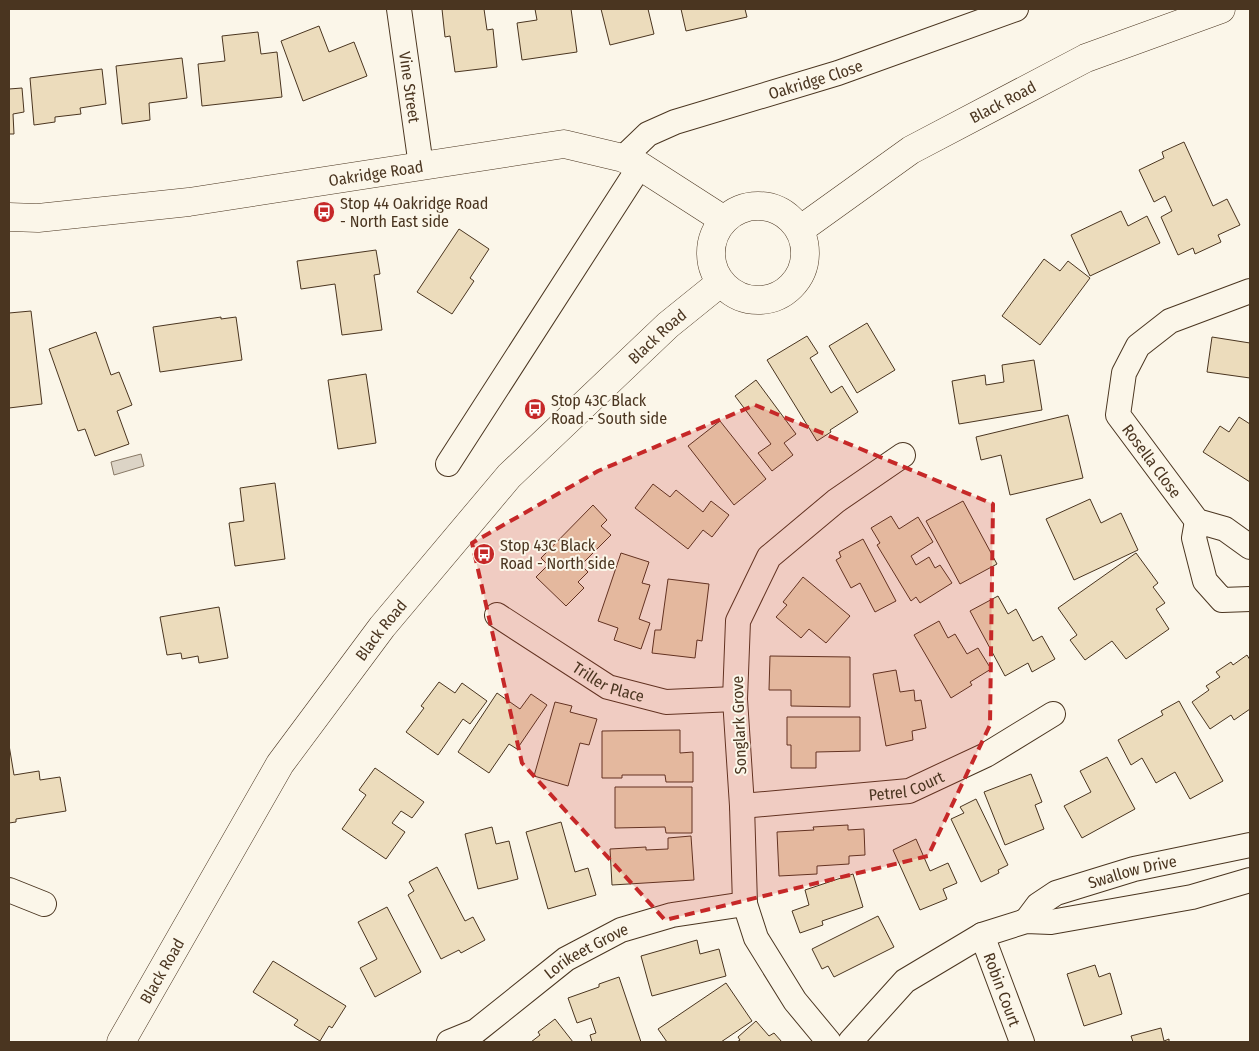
<svg xmlns="http://www.w3.org/2000/svg" width="1259" height="1051" font-family="'Fira Sans Condensed',sans-serif">
<style>
.water{fill:#dcd4c6;stroke:#887966}
.building{fill:#ecdcbc;stroke:#4a3520}
.lines{fill:none;stroke-linecap:round;stroke-linejoin:round}
.minor-casing{stroke:#4a3520;stroke-width:26}
.tertiary-casing{stroke:#4a3520;stroke-width:29}
.secondary-casing{stroke:#4a3520;stroke-width:29}
.minor{stroke:#fbf6e9;stroke-width:24}
.tertiary{stroke:#fbf6e9;stroke-width:28}
.secondary{stroke:#fbf6e9;stroke-width:28}
.marked{fill:#c62828;fill-opacity:0.2;stroke:#c62828;stroke-width:4;stroke-dasharray:10 6;stroke-linejoin:round}
.labels{text-anchor:middle;dominant-baseline:central;stroke-width:4;stroke-linejoin:round;paint-order:stroke}
.street-label{font-size:16px;fill:#4a3520;stroke:#fbf6e9}
.poi-label{font-size:16px;fill:#4a3520;stroke:#fbf6e9;text-anchor:start}
</style>
<rect width="100%" height="100%" fill="#fbf6e9"/>
<!-- water -->
<polygon class="water" points="141,454 144,466 114,475 111,462"/>
<!-- building -->
<g class="building">
<polygon points="442,9 484,9 487,30 493,29 497,67 455,72 450,36 445,37"/>
<polygon points="535,9 571,9 577,52 522,60 517,23 537,20"/>
<polygon points="601,9 648,9 654,34 610,45"/>
<polygon points="681,9 745,9 747,17 686,31"/>
<polygon points="319,26 329,52 354,42 367,76 303,101 281,41"/>
<polygon points="258,32 261,54 277,52 282,97 202,106 198,64 225,61 222,36"/>
<polygon points="182,58 187,98 149,103 150,120 122,124 116,66"/>
<polygon points="102,69 106,104 80,108 81,114 55,117 55,122 34,125 30,78"/>
<polygon points="22,88 24,112 13,114 14,134 9,134 9,89"/>
<polygon points="1184,142 1213,206 1227,199 1240,225 1218,235 1221,242 1195,254 1193,248 1178,255 1161,217 1172,211 1165,196 1154,202 1139,170 1164,158 1162,152"/>
<polygon points="1121,211 1128,226 1147,216 1160,243 1090,276 1071,235"/>
<polygon points="459,229 489,249 470,278 474,281 452,314 417,292"/>
<polygon points="376,250 380,274 374,275 382,330 342,335 335,284 301,289 297,261"/>
<polygon points="1044,259 1060,271 1068,261 1090,278 1040,345 1002,316"/>
<polygon points="31,311 42,404 9,408 9,313"/>
<polygon points="221,317 221,319 236,317 242,360 160,372 153,327"/>
<polygon points="867,323 895,370 857,393 829,346"/>
<polygon points="96,332 111,375 119,372 132,405 117,411 129,444 95,456 85,429 78,431 49,349"/>
<polygon points="807,336 818,353 810,358 831,393 842,386 858,412 830,430 831,432 817,441 767,360"/>
<polygon points="1212,337 1250,343 1250,378 1207,372"/>
<polygon points="1034,360 1042,410 959,424 952,381 985,375 986,385 1004,382 1002,365"/>
<polygon points="366,374 376,443 338,449 328,380"/>
<polygon points="756,380 796,434 784,443 793,455 772,471 758,453 771,444 735,396"/>
<polygon points="1068,415 1083,478 1010,495 1001,455 981,460 976,437"/>
<polygon points="1239,417 1250,424 1250,482 1203,452 1220,426 1229,432"/>
<polygon points="720,421 766,479 734,505 688,446"/>
<polygon points="275,483 285,559 235,566 229,523 244,521 240,488"/>
<polygon points="653,484 670,497 676,490 703,512 711,501 729,515 712,537 703,530 688,549 635,508"/>
<polygon points="1090,499 1101,523 1121,513 1138,550 1074,580 1046,519"/>
<polygon points="963,501 997,564 960,584 926,521"/>
<polygon points="593,505 607,520 601,526 611,535 581,565 588,572 578,582 584,588 566,606 536,577 548,565 541,558"/>
<polygon points="891,516 899,529 918,517 933,542 911,556 916,565 929,557 935,568 940,565 952,583 920,603 916,597 911,601 877,545 880,543 871,528"/>
<polygon points="863,539 896,601 875,612 860,583 851,588 836,560 841,557 839,552"/>
<polygon points="621,553 649,562 642,583 650,585 639,619 650,623 641,649 614,640 618,628 598,621"/>
<polygon points="1136,553 1158,583 1153,587 1165,603 1156,609 1169,629 1126,659 1112,641 1085,660 1070,640 1077,635 1058,608"/>
<polygon points="803,577 850,616 826,643 809,629 801,638 776,617 787,605 783,602"/>
<polygon points="668,579 709,584 702,641 697,640 695,658 652,653 655,630 661,630"/>
<polygon points="998,596 1008,614 1016,609 1033,641 1042,636 1055,659 1032,672 1028,663 1005,676 970,611"/>
<polygon points="219,607 228,658 199,663 198,656 182,659 181,653 167,655 160,617"/>
<polygon points="939,621 948,638 955,634 967,654 978,648 991,669 970,682 972,685 951,698 914,635"/>
<polygon points="1247,655 1250,660 1250,709 1234,720 1231,715 1210,729 1192,702 1209,690 1206,686 1220,677 1216,672 1231,662 1233,665"/>
<polygon points="770,656 850,657 850,707 791,706 791,690 769,690"/>
<polygon points="896,670 900,692 914,690 915,701 921,700 926,728 912,731 913,740 886,746 873,674"/>
<polygon points="439,682 455,693 462,683 487,701 470,724 463,719 438,755 406,732 424,708 421,706"/>
<polygon points="497,693 520,709 531,694 547,705 517,749 509,744 489,773 458,752"/>
<polygon points="1179,701 1223,781 1190,799 1175,772 1156,783 1142,758 1131,765 1118,740 1163,715 1161,711"/>
<polygon points="555,702 572,706 570,712 597,719 589,745 580,743 568,786 534,776"/>
<polygon points="787,717 860,717 860,751 816,752 816,768 791,768 791,745 787,745"/>
<polygon points="680,730 680,753 693,752 693,782 666,782 665,775 622,775 622,778 602,778 602,731"/>
<polygon points="9,745 14,775 39,771 40,780 60,777 66,811 16,819 16,822 9,823"/>
<polygon points="1107,757 1135,809 1082,838 1064,806 1091,792 1080,771"/>
<polygon points="375,768 424,802 412,818 401,811 392,823 405,832 386,859 342,829 366,795 359,790"/>
<polygon points="1031,774 1042,802 1035,805 1044,829 1005,845 984,792"/>
<polygon points="615,787 692,787 692,833 666,833 665,827 615,828"/>
<polygon points="976,799 1008,865 998,870 999,873 981,882 951,819 964,813 960,807"/>
<polygon points="561,822 575,872 588,868 596,895 548,909 526,832"/>
<polygon points="848,825 848,830 864,829 865,855 849,856 849,864 817,866 817,874 779,876 777,832 814,830 813,827"/>
<polygon points="492,827 496,844 509,841 518,879 478,889 465,834"/>
<polygon points="691,836 694,880 612,885 610,849 646,847 646,850 668,849 668,838"/>
<polygon points="916,839 930,871 948,863 957,883 943,889 947,899 920,910 893,850"/>
<polygon points="437,867 465,921 473,917 485,940 461,953 459,950 441,959 408,895 414,891 409,882"/>
<polygon points="853,874 863,907 822,921 823,925 800,933 792,911 809,905 805,890"/>
<polygon points="387,907 421,972 375,997 360,968 377,959 358,922"/>
<polygon points="878,916 894,947 834,977 828,966 822,969 812,949"/>
<polygon points="697,940 700,954 719,949 726,976 652,996 641,956"/>
<polygon points="273,961 346,1006 332,1028 329,1026 320,1041 294,1025 298,1020 253,992"/>
<polygon points="1095,965 1099,977 1110,973 1122,1014 1084,1026 1067,974"/>
<polygon points="619,977 641,1042 592,1042 590,1035 596,1033 591,1018 577,1023 568,998 599,987 599,984"/>
<polygon points="726,983 752,1021 721,1042 667,1042 658,1029"/>
<polygon points="555,1019 573,1042 531,1042 540,1035 538,1032"/>
<polygon points="756,1021 769,1036 774,1033 782,1042 737,1042 740,1040 738,1037"/>
<polygon points="1161,1028 1164,1041 1169,1039 1169,1042 1133,1042 1131,1036"/>
</g>
<g class="lines">
<!-- minor casing -->
<g class="minor-casing">
<g id="minor">
<path id="s1" d="M399 9 421 166"/>
<path id="s2" d="M623 158 648 134 675 122 838 73 1016 9"/>
<path id="s3" d="M1250 291 1170 321 1138 346 1124 373 1118 415 1197 521 1225 529 1250 547"/>
<polyline points="448,464 640,166"/>
<polyline points="1197,521 1194,538 1205,581 1222,600 1250,599"/>
<path id="s4" d="M497 615 608 687 666 702 735 699"/>
<path id="s5" d="M742 806 909 791 986 755 1053 714"/>
<polyline points="9,890 44,904"/>
<path id="s6" d="M1026 921 1038 905 1056 893 1134 869 1250 845"/>
<path id="s7" d="M982 935 1022 1042"/>
<path id="s8" d="M449 1042 476 1031 566 959 621 930 672 915 745 904"/>
<polyline points="829,1042 795,1001 756,938 745,904 742,806 735,699 738,621 769,557 836,501 903,455"/>
<polyline points="850,1042 905,981 982,935 1026,921 1051,922 1192,897 1250,880"/>
</g>
</g>
<!-- tertiary casing -->
<g class="tertiary-casing">
<g id="tertiary">
<path id="s9" d="M9 217 38 218 189 202 564 144 623 158 640 166 724 220"/>
</g>
</g>
<!-- secondary casing -->
<g class="secondary-casing">
<g id="secondary">
<circle cx="758" cy="253" r="47"/>
<path id="s10" d="M801 229 911 150 1086 58 1221 9"/>
<path id="s11" d="M121 1042 280 764 382 627 509 476 668 325 720 283"/>
</g>
</g>
<!-- minor -->
<use href="#minor" class="minor"/>
<!-- tertiary -->
<use href="#tertiary" class="tertiary"/>
<!-- secondary -->
<use href="#secondary" class="secondary"/>
</g>
<!-- marked area -->
<path class="marked" d="M755 405 993 504 990 725 928 856 665 920 522 763 472 543 598 471Z"/>
<!-- icons -->
<defs>
<g id="bus-disc" transform="scale(1.125)"><circle r="9.5" fill="#c62828" stroke="#fbf6e9"/><path d="M-5-6H5V4H4V6H2V4H-2V6H-4V4H-5ZM-3.5-4V0h7V-4ZM-3.5 1.2v1.5H-2V1.2ZM2 1.2v1.5H3.5V1.2Z" fill="#fff"/></g>
</defs>
<g fill-rule="evenodd">
<use href="#bus-disc" x="324" y="212"/>
<use href="#bus-disc" x="535" y="409"/>
<use href="#bus-disc" x="484" y="554"/>
</g>
<g class="labels">
<!-- street labels -->
<g class="street-label">
<text stroke="none"><textPath href="#s2" startOffset="211">Oakridge Close</textPath></text>
<text stroke="none"><textPath href="#s1" startOffset="79">Vine Street</textPath></text>
<text stroke="none"><textPath href="#s10" startOffset="239">Black Road</textPath></text>
<text stroke="none"><textPath href="#s9" startOffset="370">Oakridge Road</textPath></text>
<text stroke="none"><textPath href="#s11" startOffset="892">Black Road</textPath></text>
<text stroke="none"><textPath href="#s3" startOffset="256">Rosella Close</textPath></text>
<text stroke="none"><textPath href="#s11" startOffset="488">Black Road</textPath></text>
<text stroke="none"><textPath href="#s4" startOffset="131">Triller Place</textPath></text>
<text transform="translate(739 725) rotate(-92)">Songlark Grove</text>
<text stroke="none"><textPath href="#s5" startOffset="166">Petrel Court</textPath></text>
<text stroke="none"><textPath href="#s6" startOffset="121">Swallow Drive</textPath></text>
<text stroke="none"><textPath href="#s8" startOffset="166">Lorikeet Grove</textPath></text>
<text stroke="none"><textPath href="#s11" startOffset="82">Black Road</textPath></text>
<text stroke="none"><textPath href="#s7" startOffset="58">Robin Court</textPath></text>
</g>
<!-- poi labels -->
<g class="poi-label">
<text x="340" y="203">Stop 44 Oakridge Road<tspan x="340" dy="18">- North East side</tspan></text>
<text x="551" y="400">Stop 43C Black<tspan x="551" dy="18">Road - South side</tspan></text>
<text x="500" y="545">Stop 43C Black<tspan x="500" dy="18">Road - North side</tspan></text>
</g>
</g>
<!-- border -->
<rect width="1259" height="1051" fill="none" stroke="#4a3520" stroke-width="20"/>
</svg>
